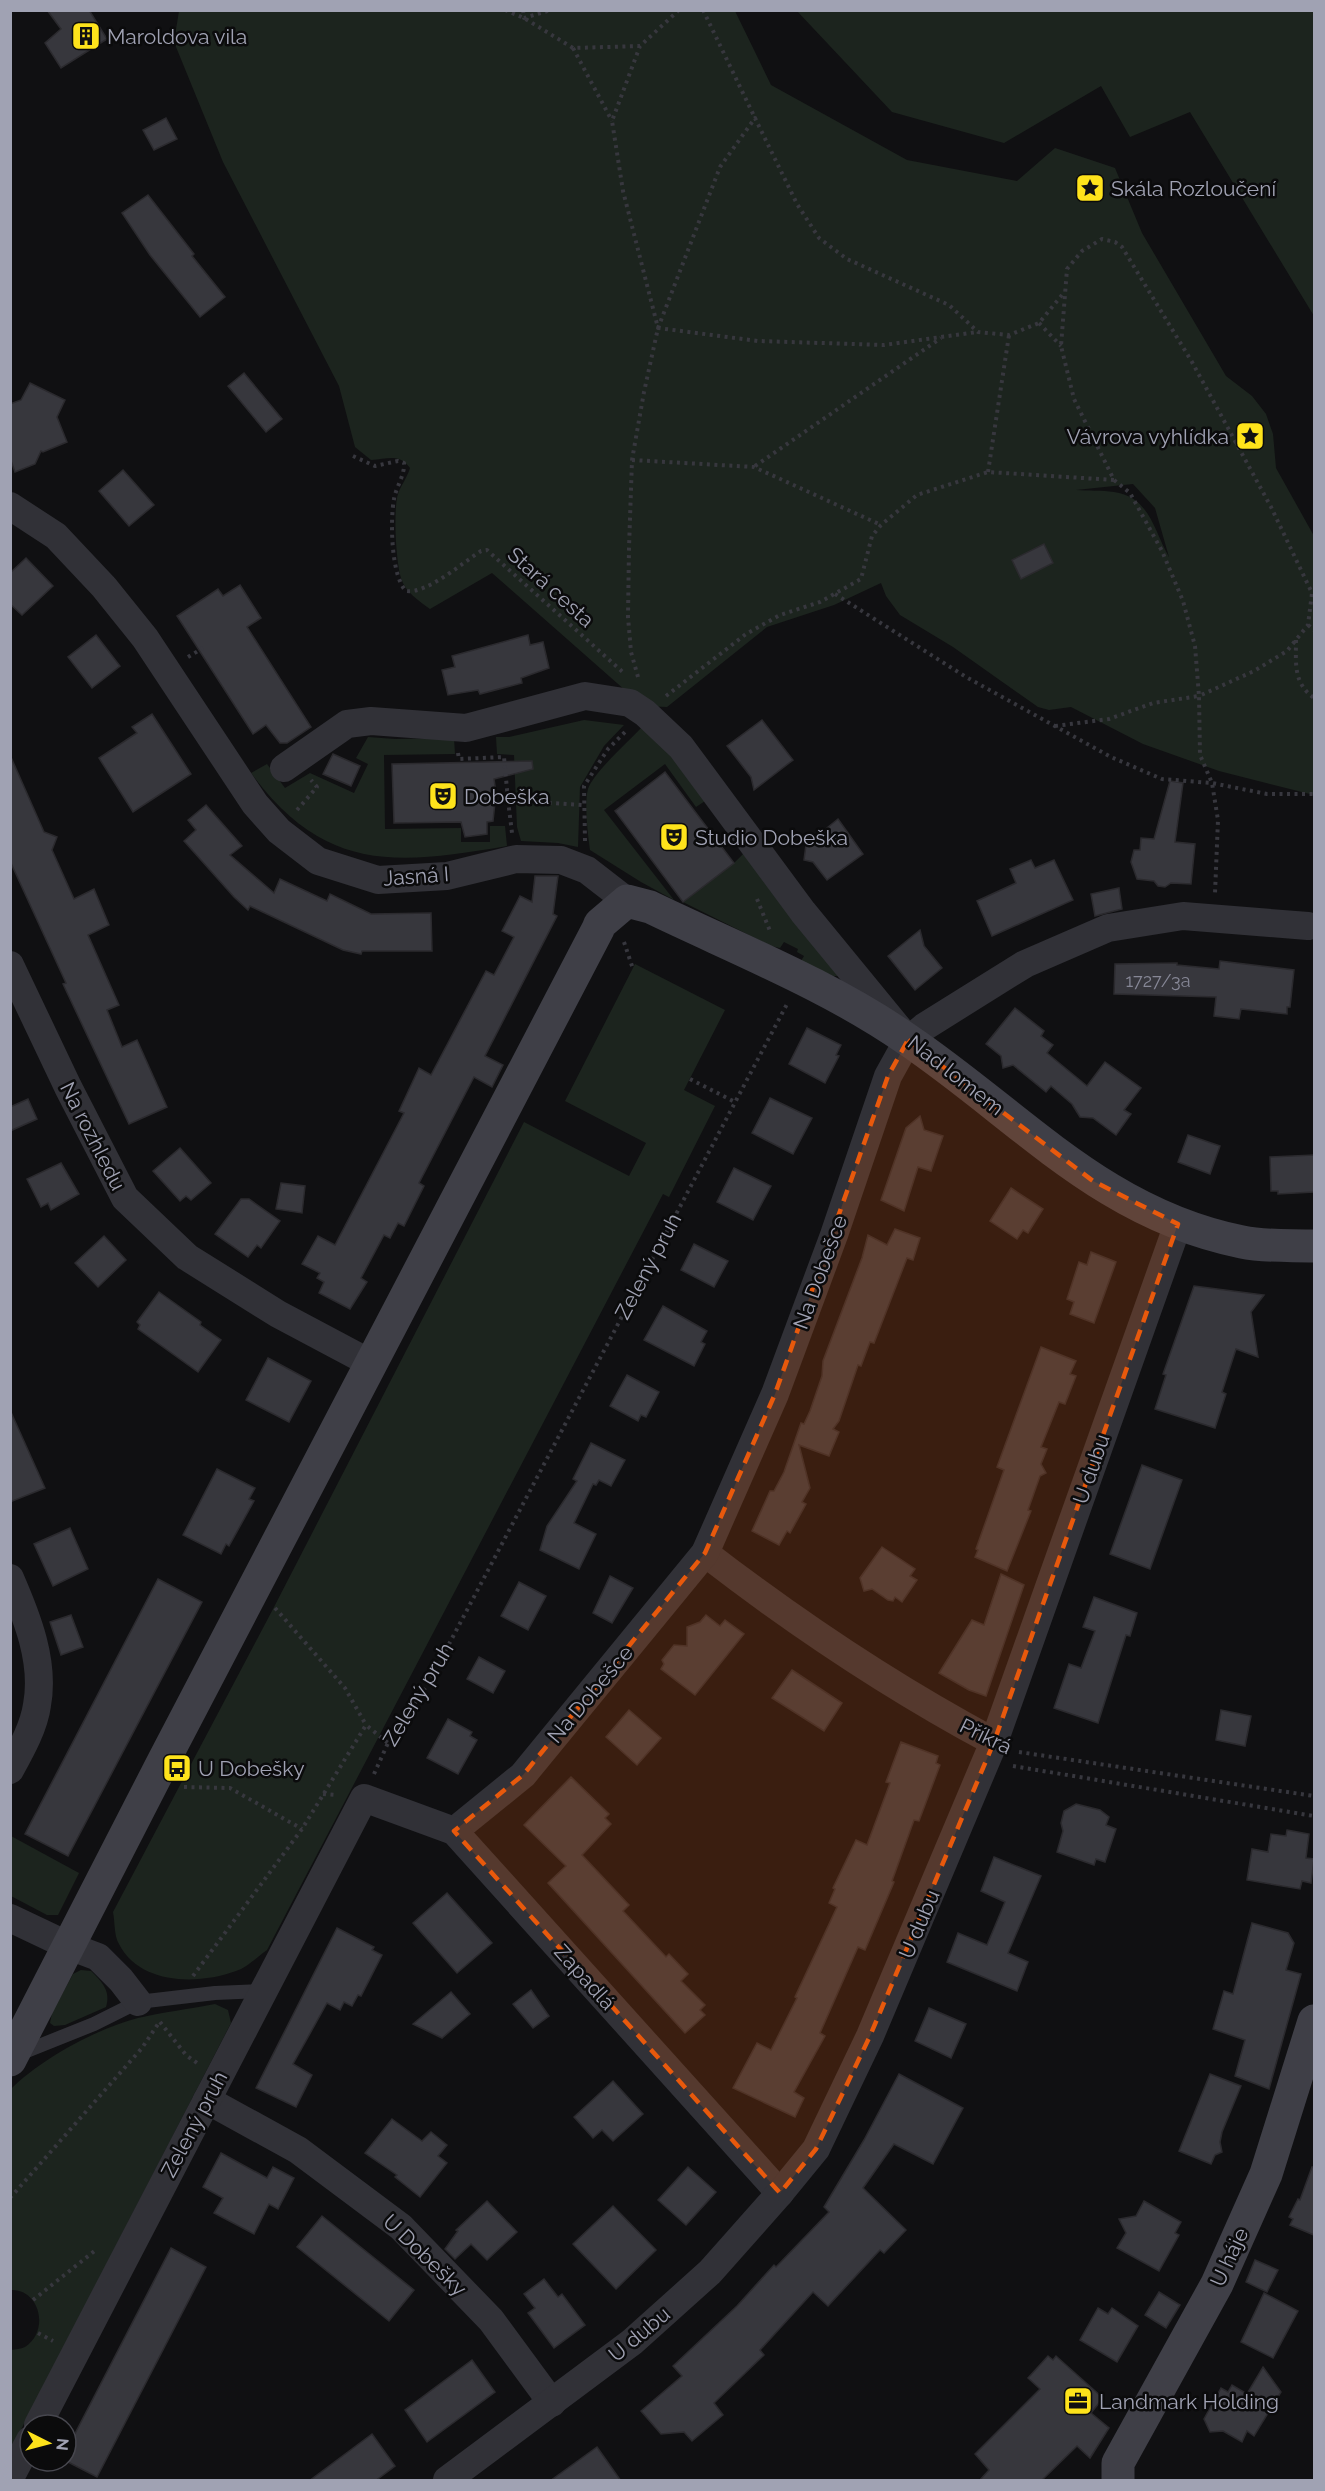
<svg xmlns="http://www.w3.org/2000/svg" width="1325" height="2491" font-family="Raleway,sans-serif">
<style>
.green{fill:#1c241e;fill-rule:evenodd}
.building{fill:#37373d;stroke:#2b2a2e;stroke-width:1.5}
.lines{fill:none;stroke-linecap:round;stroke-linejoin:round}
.path{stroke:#37373e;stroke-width:4;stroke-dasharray:3 4.5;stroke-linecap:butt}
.lane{stroke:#313137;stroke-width:14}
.street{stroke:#313137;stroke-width:28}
.secondary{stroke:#3f3f47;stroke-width:33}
.marked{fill:#e8590c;fill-opacity:0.2;stroke:#e8590c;stroke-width:4.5;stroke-dasharray:12 8;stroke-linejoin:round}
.labels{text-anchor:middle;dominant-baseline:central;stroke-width:5;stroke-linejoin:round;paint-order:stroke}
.number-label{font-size:18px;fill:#868796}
.poi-label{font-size:21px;fill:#a0a2b3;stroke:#0b0b0c;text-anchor:start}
.street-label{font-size:21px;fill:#a0a2b3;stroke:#0b0b0c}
</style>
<rect width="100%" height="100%" fill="#101012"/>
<!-- green -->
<g class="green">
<path d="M179 11H735L771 85 907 160 1017 181 1055 148 1115 168 1142 233 1226 376 1252 396 1266 414 1273 434 1276 468 1314 536V795L1219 771 1143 744 1071 707 1049 710 1038 707 953 647 900 615 886 596 881 583 834 605 767 627 667 707 643 706 492 573 430 609C419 601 405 592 401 578 396 562 393 510 398 494 400 487 407 478 410 468 399 453 388 459 371 460L355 447 339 386 223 162 174 42ZM1133 484 1155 508 1169 557C1154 531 1150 497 1114 492 1102 490 1088 491 1076 490Z"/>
<polygon points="797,11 1314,11 1314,316 1190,112 1130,137 1101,86 1004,143 892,112"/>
<polygon points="584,720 624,725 604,746 580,787 578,847 558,843 521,841 517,827 514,755 497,754 496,737 509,737"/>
<path d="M643 726 661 741 705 801 696 807 665 764 604 810 674 900 641 882 590 850C588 835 584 803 588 789 593 773 631 739 643 726Z"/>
<path d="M368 737 395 739 454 738 455 754 384 755 385 829 461 828V842H490V826H505L507 846C396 865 325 873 251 773L267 764 285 788 310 773 354 793 368 764 356 758Z"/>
<polygon points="745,852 838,976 833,976 801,961 804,956 797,952 798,949 784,942 780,948 771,946 683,902 734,863"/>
<path d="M635 964 725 1010 684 1090 715 1106 669 1197 663 1194 267 1950C258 1956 247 1968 236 1971 198 1985 140 1985 119 1944 114 1936 115 1922 113 1912L273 1609 524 1122 629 1176 646 1143 565 1101Z"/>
<polygon points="11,1836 79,1873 58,1915 47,1915 11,1896"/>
<path d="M81 1970 91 1971C102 1982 111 1991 106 2007L65 2025 54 2026 50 2023 52 2013 73 1974Z"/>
<path d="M215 2004 228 2010 231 2023 11 2449V2350C15 2349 21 2349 25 2347 50 2331 40 2289 11 2290V2089C41 2059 96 2029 138 2018 163 2012 190 2009 215 2004Z"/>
</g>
<!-- building -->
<g class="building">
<polygon points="47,10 89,10 107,39 61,68 45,43 61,29"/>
<polygon points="166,118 177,139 154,150 143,130"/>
<polygon points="148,195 194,254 192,256 225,297 200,317 150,255 122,213"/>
<polygon points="244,373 282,419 266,432 228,386"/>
<polygon points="30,383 65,400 57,417 67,442 43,452 41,451 35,464 15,472 10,458 10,404 21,400"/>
<polygon points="123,470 154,505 129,526 99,491"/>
<polygon points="1044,544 1053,563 1021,579 1012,560"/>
<polygon points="26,558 53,586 22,615 10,604 10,573"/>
<polygon points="240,585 261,618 247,627 311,727 287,743 280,743 266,725 253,734 177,616 218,589 223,596"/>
<polygon points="96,635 120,666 92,688 68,657"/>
<polygon points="528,635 530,645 543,642 549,668 521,678 522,683 480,694 478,690 448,695 442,670 455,667 452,656"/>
<polygon points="152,714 191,774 133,812 99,758 137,733 132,727"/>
<polygon points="762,720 793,760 754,790 751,777 727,746"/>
<polygon points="333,754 360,766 351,786 323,774"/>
<polygon points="10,755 44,832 57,837 52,850 74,899 94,889 109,925 88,935 119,1005 107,1010 122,1047 137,1040 167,1107 129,1124 63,984 66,983 10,861"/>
<polygon points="532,761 533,769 494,779 496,793 493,821 487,822 487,834 465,837 461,822 394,823 392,764"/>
<polygon points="665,772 734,863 683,902 615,811"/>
<polygon points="1170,781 1183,783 1175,842 1195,844 1191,884 1171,883 1165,887 1158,886 1154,881 1137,879 1131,862 1134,850 1140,850 1141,838 1154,839"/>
<polygon points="206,805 242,846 230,855 274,893 280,879 327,901 330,894 371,914 431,913 432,951 362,951 361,954 343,950 250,906 248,910 234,897 184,841 196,830 188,820"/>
<polygon points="838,819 863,854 827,880 813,862 804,860 806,845"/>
<polygon points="1031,860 1035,868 1054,860 1073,900 992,936 977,901 1016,883 1010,869"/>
<polygon points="535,876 558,876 553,914 557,916 485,1056 503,1065 492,1087 474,1077 419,1183 424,1186 404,1226 398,1223 390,1238 384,1235 361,1278 367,1282 350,1309 319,1293 324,1282 317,1278 320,1273 302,1264 318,1236 335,1245 404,1113 399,1111 419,1068 431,1075 486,971 494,975 514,937 502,931 520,896 532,902"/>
<polygon points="1119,888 1122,909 1095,916 1091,894"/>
<polygon points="920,930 924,946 942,968 915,990 888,956"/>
<polygon points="1220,961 1294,970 1290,1007 1287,1007 1287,1014 1241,1009 1239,1019 1214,1016 1216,997 1114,994 1115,964 1177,963 1177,965 1219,969"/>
<polygon points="1015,1008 1044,1031 1041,1036 1053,1045 1047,1053 1087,1086 1105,1062 1141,1088 1124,1110 1131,1114 1116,1135 1093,1118 1080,1117 1072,1104 1051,1086 1046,1092 1013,1065 1003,1068 1001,1056 986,1044"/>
<polygon points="807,1028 841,1045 836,1055 839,1056 825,1083 789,1064"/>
<polygon points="770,1098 812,1118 793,1154 752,1133"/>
<polygon points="28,1099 37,1119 10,1131 10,1107"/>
<polygon points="920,1116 924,1130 943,1136 931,1171 918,1167 904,1211 881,1200 906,1128"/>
<polygon points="1188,1135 1220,1146 1210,1174 1178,1162"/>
<polygon points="180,1148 211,1183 191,1200 186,1196 180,1201 153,1171"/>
<polygon points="1314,1155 1314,1192 1278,1194 1278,1191 1271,1191 1270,1157"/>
<polygon points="61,1163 79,1194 51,1210 48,1203 41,1207 27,1179"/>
<polygon points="734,1168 771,1186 753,1220 717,1202"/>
<polygon points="281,1183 305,1186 302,1213 276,1209"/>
<polygon points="1011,1188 1043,1209 1028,1233 1023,1230 1017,1239 990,1221"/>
<polygon points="241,1199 249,1199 280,1221 261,1248 257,1245 248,1257 215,1234"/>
<polygon points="895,1229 920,1238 913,1260 907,1258 874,1343 870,1342 861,1366 858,1365 839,1421 833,1429 839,1432 829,1456 799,1445 810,1488 802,1502 806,1504 790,1533 787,1531 779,1545 752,1531 770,1491 774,1491 784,1472 801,1423 804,1424 810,1411 822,1376 823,1361 862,1258 868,1235 887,1245"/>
<polygon points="104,1236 126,1260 98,1287 75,1263"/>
<polygon points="694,1244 728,1261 714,1287 681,1270"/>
<polygon points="1091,1252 1116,1262 1094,1323 1070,1314 1074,1302 1067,1299 1079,1262 1087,1265"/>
<polygon points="1194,1286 1264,1295 1251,1312 1258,1357 1236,1349 1222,1392 1226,1394 1215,1428 1155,1409 1166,1375 1163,1374"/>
<polygon points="159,1292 201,1322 200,1325 221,1340 198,1372 138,1329 140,1325 137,1322"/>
<polygon points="663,1306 707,1331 701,1342 705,1344 694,1366 644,1340"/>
<polygon points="1041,1347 1076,1361 1070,1374 1076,1376 1065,1404 1059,1402 1041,1447 1047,1449 1041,1464 1046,1473 1040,1476 1028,1510 1031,1511 1007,1571 975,1557 978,1550 976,1549 1004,1470 997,1467"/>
<polygon points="268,1358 311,1381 289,1422 246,1400"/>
<polygon points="627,1375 659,1392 646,1417 641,1415 638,1421 610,1406"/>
<polygon points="10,1410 45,1488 10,1502"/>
<polygon points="591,1443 625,1460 611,1486 599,1480 596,1485 593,1484 574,1523 596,1534 579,1569 540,1550 547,1526 577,1481 573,1479"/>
<polygon points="1142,1465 1182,1480 1150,1569 1110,1554"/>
<polygon points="217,1469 255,1488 249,1499 254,1501 229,1546 226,1544 221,1554 183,1535"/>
<polygon points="70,1528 88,1569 53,1586 34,1544"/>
<polygon points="882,1547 915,1569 910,1576 917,1580 902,1602 895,1597 893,1601 888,1600 872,1589 864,1591 860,1578"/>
<polygon points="1001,1574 1024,1585 986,1696 969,1690 939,1673 972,1620 984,1625"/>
<polygon points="610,1576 633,1588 612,1623 593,1613"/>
<polygon points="158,1579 202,1602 68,1856 25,1834"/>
<polygon points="519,1582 546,1596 528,1630 501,1616"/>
<polygon points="1094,1597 1137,1613 1130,1636 1126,1635 1098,1723 1054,1708 1069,1664 1081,1668 1095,1631 1083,1627"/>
<polygon points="71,1615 83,1647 61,1655 50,1622"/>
<polygon points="706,1615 720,1626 725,1620 744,1634 695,1695 661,1669 664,1664 662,1660 674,1645 687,1646 687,1627 700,1622"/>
<polygon points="479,1657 505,1671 493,1693 467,1679"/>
<polygon points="792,1670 842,1703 824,1731 772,1698"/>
<polygon points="629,1710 661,1738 637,1765 606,1737"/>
<polygon points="1221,1710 1251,1716 1245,1746 1216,1740"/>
<polygon points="448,1719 472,1732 470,1736 477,1740 458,1774 427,1758"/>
<polygon points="901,1742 938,1756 936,1763 940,1765 919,1821 914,1820 892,1881 894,1882 865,1950 858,1947 820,2033 825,2036 794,2092 804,2098 795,2117 733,2088 757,2043 771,2050 797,1998 795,1997 837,1907 829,1903 835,1889 833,1888 856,1840 867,1845 890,1783 886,1782"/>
<polygon points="571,1777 609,1814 605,1818 611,1824 582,1855 629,1905 623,1911 666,1957 669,1954 688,1974 681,1981 705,2005 700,2010 705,2015 685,2033 548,1883 566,1866 524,1825"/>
<polygon points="1076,1804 1100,1810 1109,1817 1106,1825 1116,1829 1105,1862 1096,1859 1094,1865 1057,1852 1063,1831 1061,1823 1064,1811"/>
<polygon points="1287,1830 1309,1834 1306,1858 1314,1859 1311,1883 1302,1881 1300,1889 1247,1880 1252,1849 1268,1852 1271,1834 1286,1836"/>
<polygon points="994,1857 1041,1876 1008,1953 1028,1962 1017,1991 947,1962 958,1933 987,1945 1005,1902 981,1891"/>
<polygon points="447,1893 492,1943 457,1973 413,1923"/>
<polygon points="1252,1923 1288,1933 1294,1943 1286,1970 1301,1974 1269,2089 1235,2076 1245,2040 1213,2029 1224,1991 1233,1994"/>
<polygon points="337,1928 374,1947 372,1950 382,1955 361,1996 358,1995 352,2006 344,2002 340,2010 327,2003 293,2064 312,2075 296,2107 256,2088"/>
<polygon points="531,1990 549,2016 533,2028 513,2004"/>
<polygon points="451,1992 470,2014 442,2038 413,2024"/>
<polygon points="929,2008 966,2024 951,2058 915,2041"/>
<polygon points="899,2074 963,2108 933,2164 894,2144 863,2188 906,2230 884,2253 880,2250 828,2306 813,2292 760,2350 764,2355 714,2403 723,2415 692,2441 684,2432 661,2434 641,2411 682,2376 673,2366 737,2306 774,2265 776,2267 829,2212 824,2207 864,2140"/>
<polygon points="1210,2074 1241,2086 1222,2132 1220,2142 1222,2152 1215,2155 1211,2164 1179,2151"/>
<polygon points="613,2081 643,2114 613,2141 602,2130 593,2138 574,2117"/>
<polygon points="392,2119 422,2141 431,2132 447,2145 438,2156 447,2163 420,2197 395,2177 397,2175 365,2153"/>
<polygon points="221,2153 267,2178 273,2167 294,2178 278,2209 269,2204 254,2234 214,2213 223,2198 203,2187"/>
<polygon points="688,2167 716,2192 686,2225 658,2200"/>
<polygon points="1312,2167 1314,2167 1314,2235 1290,2225 1293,2219 1289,2217 1298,2199 1300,2200"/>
<polygon points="487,2201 517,2232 487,2260 471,2244 455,2259 445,2249 458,2231 456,2230"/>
<polygon points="1144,2201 1181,2222 1175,2233 1179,2235 1159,2271 1117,2248 1126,2233 1119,2219 1136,2216"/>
<polygon points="613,2206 656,2250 616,2289 573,2244"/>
<polygon points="322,2216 414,2290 389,2321 297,2247"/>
<polygon points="171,2248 206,2267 97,2477 66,2461 66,2451"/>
<polygon points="1255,2260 1278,2270 1267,2292 1246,2282"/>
<polygon points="544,2279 558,2297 562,2294 585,2325 554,2348 528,2313 535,2308 524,2294"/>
<polygon points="1159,2292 1180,2305 1166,2328 1145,2315"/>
<polygon points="1264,2293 1298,2311 1273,2358 1241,2342"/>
<polygon points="1098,2308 1108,2314 1112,2308 1138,2326 1117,2362 1080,2340"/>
<polygon points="1048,2356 1053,2360 1056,2356 1103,2398 1091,2413 1109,2428 1090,2458 1077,2446 1041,2481 979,2481 989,2470 975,2454 1040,2389 1028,2378"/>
<polygon points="472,2360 495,2392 427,2442 405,2410"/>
<polygon points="1263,2367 1281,2392 1254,2436 1247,2431 1242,2442 1223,2431 1210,2432 1204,2419 1221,2388 1228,2392 1232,2385 1247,2394"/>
<polygon points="372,2434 395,2466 375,2481 309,2481"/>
<polygon points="597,2447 621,2481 550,2481"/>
</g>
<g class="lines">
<!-- path -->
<g class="path">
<polyline points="505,10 524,18 573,48 640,46"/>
<polyline points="523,10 524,18 551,10"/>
<polyline points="679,10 640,46 612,121 623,191 658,328 758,341 884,345 977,332"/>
<polyline points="703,10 755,118"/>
<polyline points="573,48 612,121"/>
<polyline points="1039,323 1061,346"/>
<polyline points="1235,444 1250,436"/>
<path d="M353 456 375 466 398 461 404 463C405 475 396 487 394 499 390 520 391 576 406 591 427 594 462 563 481 551L487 550 625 674"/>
<polyline points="632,460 754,467 881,525"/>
<polyline points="755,466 941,338"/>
<polyline points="988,472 1009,335"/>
<polyline points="835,594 966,677 1111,757 1162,779 1212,783 1267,794 1314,794"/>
<polyline points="1308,625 1314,630"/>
<path d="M1296 640C1296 663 1293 683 1314 698"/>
<polyline points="188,657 203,648"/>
<polyline points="638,677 631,652 628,617 629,548 632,460 644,392 658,328 720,167 755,118 797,204 819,238 847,259 949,305 978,332 1009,335 1039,323 1062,295"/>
<polyline points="666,696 746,634 780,615 820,602 861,579 872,536 881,525 917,495 988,472 1114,480"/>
<polyline points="1055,726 1109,719 1153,703 1199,696 1195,646 1183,601 1162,551 1130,493 1114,480 1074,399 1061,346 1067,269 1082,251 1102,239 1115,242 1122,247 1192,362 1271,507 1312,593 1308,625 1287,651 1254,671 1199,696 1200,755 1212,783 1218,820 1215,893"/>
<polyline points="458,753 459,759 504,757 508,800 583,805"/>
<polyline points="493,800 508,800 512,833"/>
<polyline points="297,810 317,787 311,780"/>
<polyline points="585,841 584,786 608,749 626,731"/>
<polyline points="757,899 770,931"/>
<polyline points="624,942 633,969"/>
<polyline points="690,1079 735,1102"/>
<polyline points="275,1608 345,1688 366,1725"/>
<polyline points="1019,1752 1314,1796"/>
<polyline points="1013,1766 1314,1816"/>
<polyline points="374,1774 388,1743 429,1682 787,1004"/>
<polyline points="184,1787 230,1788 302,1829"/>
<polyline points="323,1794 337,1795"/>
<polyline points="193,1976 302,1829 366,1725 388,1743"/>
<polyline points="160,2022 186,2055 197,2063"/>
<polyline points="10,2198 142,2048 160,2021"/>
<polyline points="33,2300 97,2249"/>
<polyline points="38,2333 53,2341"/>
</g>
<!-- lane -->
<polyline class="lane" points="19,2054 94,2024 138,2002 215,1993 262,1991"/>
<!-- street -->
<g class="street">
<polyline points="10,506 56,536 104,587 145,638 255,804 279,831 318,861 378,880 447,876 516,859 561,860 587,870 627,901"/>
<polyline points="284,768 347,724 371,721 466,728 585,696 630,703 645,713 681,747 803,912 899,1029"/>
<polyline points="10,965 68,1087 125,1198 187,1257 278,1314 372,1364"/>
<path d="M705 1553C797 1624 893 1688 994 1742"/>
<path d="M10 1578C27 1617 45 1662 37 1705 34 1727 21 1750 10 1770"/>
<polyline points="454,1831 523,1775 705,1553 775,1394 834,1235 888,1076 908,1040 924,1027 1025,964 1108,928 1183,916 1308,926"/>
<polyline points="10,1918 69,1946 98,1957 121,1980 138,2002"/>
<polyline points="207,2100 298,2150 401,2227 491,2320 552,2403"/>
<polyline points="38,2425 364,1798 454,1831 780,2193"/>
<polyline points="10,2478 30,2440"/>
<polyline points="447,2480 632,2342 710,2272 780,2193 816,2149 870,2036 994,1742 1178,1224"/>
</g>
<!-- secondary -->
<g class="secondary">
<path d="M10 2060 164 1760 598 929 600 924 627 901 650 907C737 949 829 985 908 1040 1020 1116 1102 1214 1242 1242 1265 1247 1291 1245 1314 1246"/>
<polyline points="1118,2480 1118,2463 1217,2284 1266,2174 1314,2021"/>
</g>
</g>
<!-- marked area -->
<path class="marked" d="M908 1040 1093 1181 1178 1224 994 1742 870 2036 816 2149 780 2193 454 1831 523 1775 705 1553 775 1394 888 1076Z"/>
<!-- icons -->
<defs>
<g id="building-square" transform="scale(1.5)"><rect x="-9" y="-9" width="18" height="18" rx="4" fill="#fee31b" stroke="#0b0b0c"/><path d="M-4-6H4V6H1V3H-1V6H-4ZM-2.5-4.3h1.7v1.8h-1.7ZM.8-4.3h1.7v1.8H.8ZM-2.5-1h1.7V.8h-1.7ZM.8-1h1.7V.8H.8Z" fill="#111"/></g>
<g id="sight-square" transform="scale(1.5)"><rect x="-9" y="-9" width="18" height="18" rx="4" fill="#fee31b" stroke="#0b0b0c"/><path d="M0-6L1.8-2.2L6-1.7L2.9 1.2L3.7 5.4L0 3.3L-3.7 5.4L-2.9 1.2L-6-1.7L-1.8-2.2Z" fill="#111"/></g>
<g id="theatre-square" transform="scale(1.5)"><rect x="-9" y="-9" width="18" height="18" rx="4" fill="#fee31b" stroke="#0b0b0c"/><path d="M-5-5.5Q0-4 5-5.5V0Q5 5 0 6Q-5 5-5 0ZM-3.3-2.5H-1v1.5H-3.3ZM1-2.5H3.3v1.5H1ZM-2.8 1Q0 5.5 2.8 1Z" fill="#111"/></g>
<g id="bus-square" transform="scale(1.5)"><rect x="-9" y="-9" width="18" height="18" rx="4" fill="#fee31b" stroke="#0b0b0c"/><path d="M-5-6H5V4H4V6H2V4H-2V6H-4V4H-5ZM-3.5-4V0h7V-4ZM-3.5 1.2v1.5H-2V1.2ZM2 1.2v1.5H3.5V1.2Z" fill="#111"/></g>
<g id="office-square" transform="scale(1.5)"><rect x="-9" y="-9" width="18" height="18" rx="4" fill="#fee31b" stroke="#0b0b0c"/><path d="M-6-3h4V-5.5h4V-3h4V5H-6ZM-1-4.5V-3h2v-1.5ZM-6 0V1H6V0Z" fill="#111"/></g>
</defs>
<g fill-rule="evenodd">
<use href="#building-square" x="86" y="36"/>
<use href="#sight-square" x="1090" y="188"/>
<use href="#sight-square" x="1250" y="436"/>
<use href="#theatre-square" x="443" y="796"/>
<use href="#theatre-square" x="674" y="837"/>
<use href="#bus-square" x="177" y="1768"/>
<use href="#office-square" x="1078" y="2401"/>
</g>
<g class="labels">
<!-- number labels -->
<g class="number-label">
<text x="1158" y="980">1727/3a</text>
</g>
<!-- poi labels -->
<g class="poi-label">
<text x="107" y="36">Maroldova vila</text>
<text x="1111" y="188">Skála Rozloučení</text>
<text x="1229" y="436" text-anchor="end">Vávrova vyhlídka</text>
<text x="464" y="796">Dobeška</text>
<text x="695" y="837">Studio Dobeška</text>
<text x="198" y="1768">U Dobešky</text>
<text x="1099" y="2401">Landmark Holding</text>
</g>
<!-- street labels -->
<g class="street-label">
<text transform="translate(551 587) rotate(42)">Stará cesta</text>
<text transform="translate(416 876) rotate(-4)">Jasná I</text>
<text transform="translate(956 1075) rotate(38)">Nad lomem</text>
<text transform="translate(93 1136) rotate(63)">Na rozhledu</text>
<text transform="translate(648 1266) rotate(-62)">Zelený pruh</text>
<text transform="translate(820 1272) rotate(-70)">Na Dobešce</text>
<text transform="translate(1091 1469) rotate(-71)">U dubu</text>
<text transform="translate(418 1694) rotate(-59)">Zelený pruh</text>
<text transform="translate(590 1694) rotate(-50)">Na Dobešce</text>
<text transform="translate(986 1736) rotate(26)">Příkrá</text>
<text transform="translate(919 1924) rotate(-67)">U dubu</text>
<text transform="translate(585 1977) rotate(48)">Zapadlá</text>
<text transform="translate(194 2124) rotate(-62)">Zelený pruh</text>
<text transform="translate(425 2255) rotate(44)">U Dobešky</text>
<text transform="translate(1229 2257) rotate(-65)">U háje</text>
<text transform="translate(639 2334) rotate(-40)">U dubu</text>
</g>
</g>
<!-- border -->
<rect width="1325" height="2491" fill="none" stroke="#a0a2b3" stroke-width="24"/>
<!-- north arrow -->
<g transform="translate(48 2443) rotate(96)"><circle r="28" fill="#0b0b0c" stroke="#47474f" stroke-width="1.5"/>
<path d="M0-4.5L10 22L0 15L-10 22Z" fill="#fee31b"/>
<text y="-9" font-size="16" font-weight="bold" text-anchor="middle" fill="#a0a2b3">N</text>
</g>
</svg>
